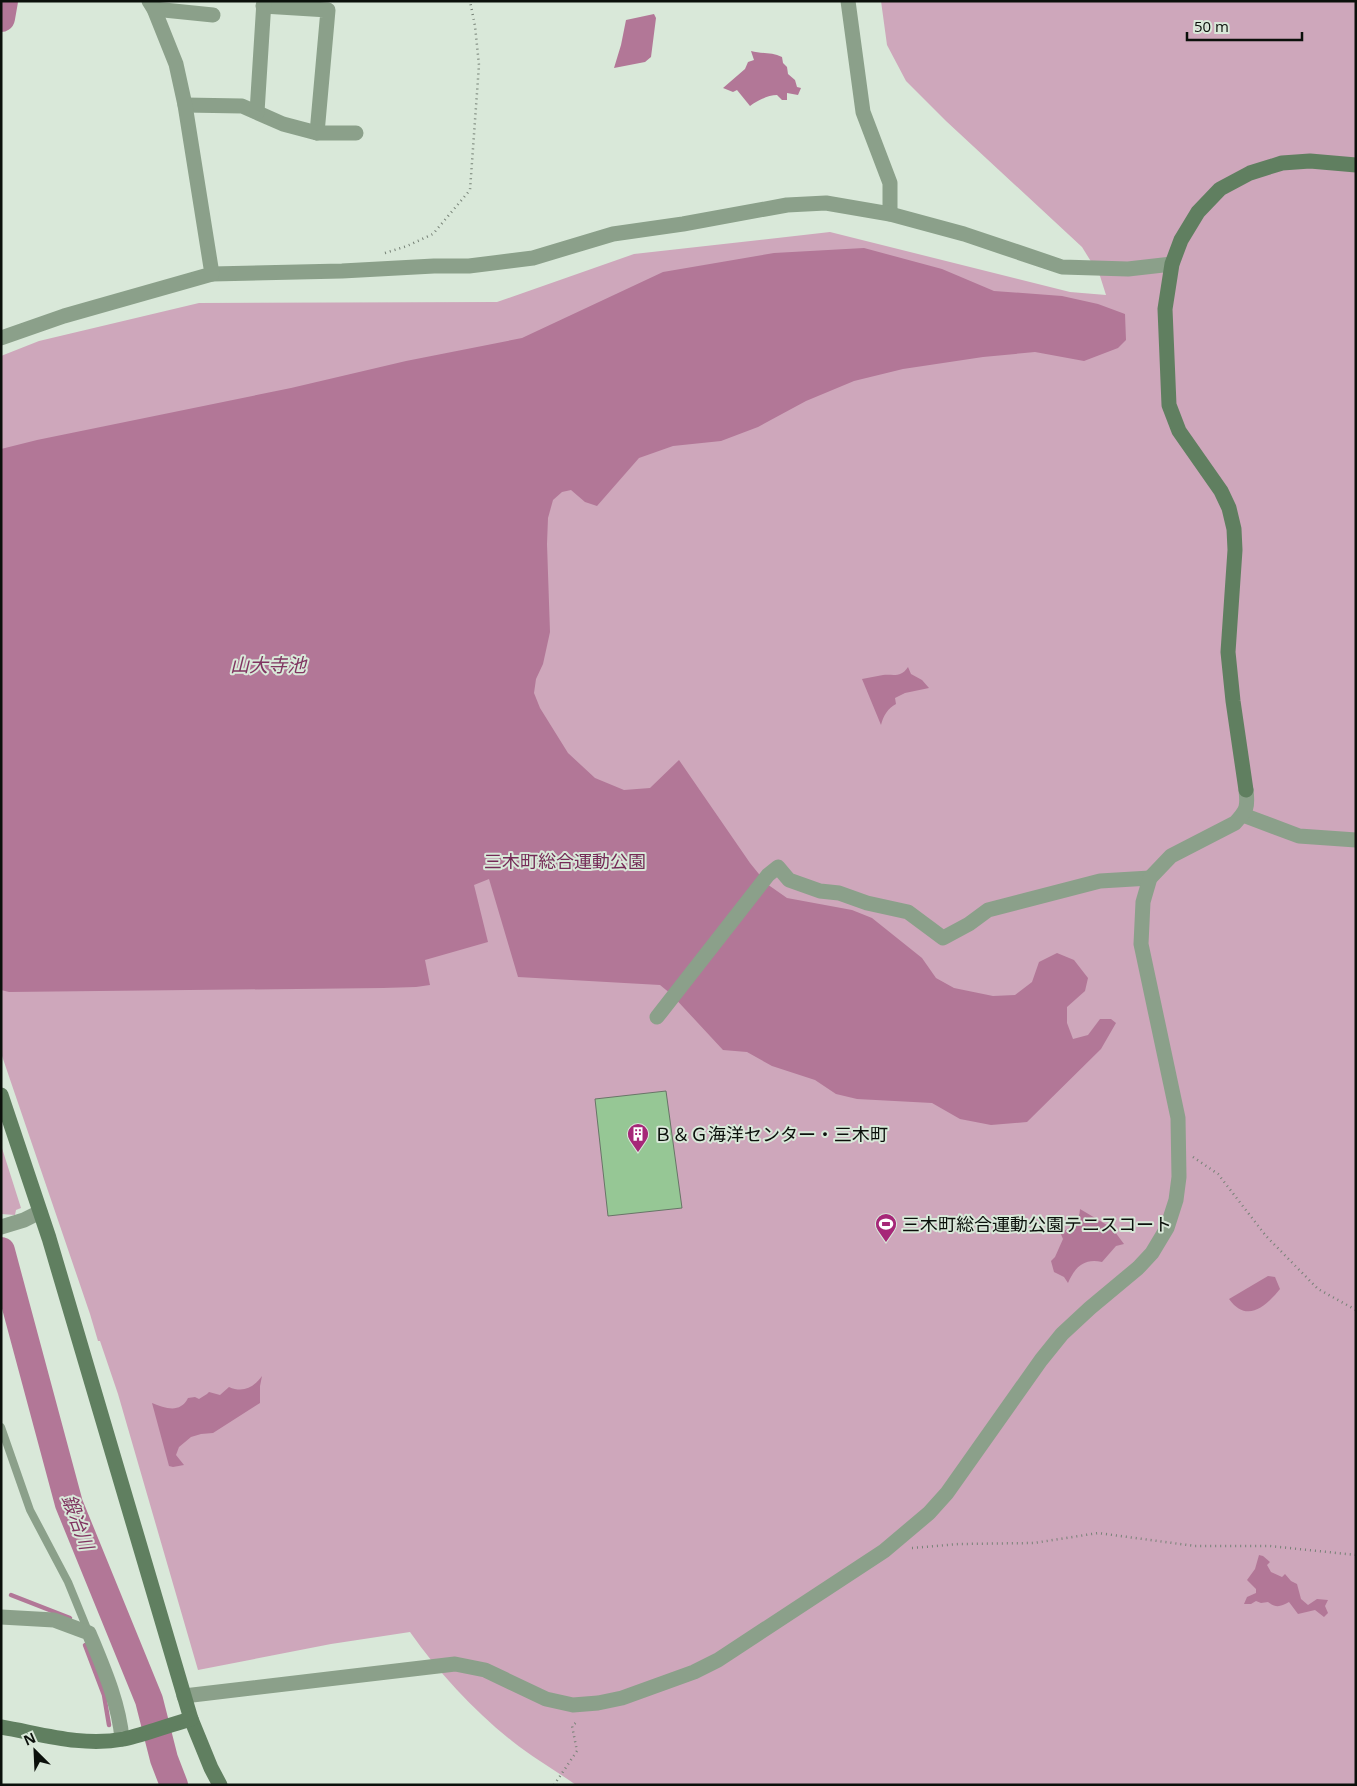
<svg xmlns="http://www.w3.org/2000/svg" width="1357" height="1786" font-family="'Open Sans','Noto Sans JP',sans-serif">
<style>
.green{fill:#cea7bb}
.water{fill:#b27797}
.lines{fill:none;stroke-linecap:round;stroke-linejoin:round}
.stream{stroke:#b27797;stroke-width:4.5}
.river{stroke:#b27797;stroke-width:28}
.building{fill:#96c795;stroke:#687567}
.path{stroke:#768176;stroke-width:2.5;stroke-dasharray:1 4;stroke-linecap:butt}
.lane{stroke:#8ba08a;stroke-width:8}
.street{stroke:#8ba08a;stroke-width:15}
.secondary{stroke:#607f60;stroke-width:15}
.labels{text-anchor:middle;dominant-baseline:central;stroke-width:4;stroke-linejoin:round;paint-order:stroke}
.park-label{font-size:18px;fill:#752b57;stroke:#d9e8d9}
.poi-label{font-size:18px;fill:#0b100b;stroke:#d9e8d9;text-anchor:start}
.water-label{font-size:19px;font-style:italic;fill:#803561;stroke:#d9e8d9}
</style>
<rect width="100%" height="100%" fill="#d9e8d9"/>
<!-- green -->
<g class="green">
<path d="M881 1H1356V1785H576C555 1770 532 1757 512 1741 473 1710 439 1673 410 1632L331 1644 198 1670 118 1394 100 1341H98L90 1314 1 1053V356L39 341 199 303 497 302 634 254 830 232 1070 292 1106 295 1100 276 1082 247 946 121 906 81 887 45Z"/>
<polygon points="1,1145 21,1208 16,1210 15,1215 1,1214"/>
</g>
<!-- water -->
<g class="water">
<polygon points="654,14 656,18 651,57 645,62 614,68 621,45 626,20"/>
<path d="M751 51C761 54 772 52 782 57L783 63 787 67 788 74 795 80 797 87 801 88 798 95 787 93V100H782L777 95C768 95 757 101 750 106L737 90 733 92 723 88 745 69 748 62 754 60Z"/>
<polygon points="864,248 942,269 994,291 1062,296 1098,304 1125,314 1126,340 1118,348 1084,361 1035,352 983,357 903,369 854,381 806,401 758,427 721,441 673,446 639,458 597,506 585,502 571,490 562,492 553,500 548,518 547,544 550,632 543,664 536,679 534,693 540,708 568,753 595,778 624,790 650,788 679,760 750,863 767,884 787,898 852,910 872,918 922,958 936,978 954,988 993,996 1015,995 1032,982 1039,962 1057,953 1074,960 1088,978 1085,991 1067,1007 1067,1023 1073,1039 1088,1035 1100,1019 1111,1019 1116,1023 1101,1049 1027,1122 991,1125 960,1119 932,1103 857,1099 836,1094 815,1080 772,1066 747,1052 723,1050 671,994 660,985 518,977 489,879 474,885 488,942 425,960 430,985 416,987 383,988 9,992 1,990 1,449 37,440 291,388 406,361 522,338 663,272 774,253"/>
<path d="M908 667 911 674 922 680 929 688 905 693 895 698 896 704C888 708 883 716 881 725L862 679C869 678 876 676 883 675 894 674 901 678 908 667Z"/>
<path d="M1080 1209 1112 1228 1124 1244 1116 1246 1102 1262C1084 1258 1075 1267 1068 1283L1064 1277 1054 1272 1051 1261 1055 1257 1063 1239 1060 1232C1071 1229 1080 1221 1080 1209Z"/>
<path d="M1268 1276 1275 1277 1280 1289C1266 1306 1247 1324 1229 1299Z"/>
<path d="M262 1376 260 1386V1403L213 1433 201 1434 191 1437 179 1447 176 1455 184 1465 173 1467 169 1466 152 1403C165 1408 180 1414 188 1398L195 1397 199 1399 207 1394 209 1392 220 1395 229 1387C243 1393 253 1388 262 1376Z"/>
<path d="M1259 1555 1263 1556 1270 1562 1267 1565 1271 1572 1282 1577 1285 1574 1291 1581 1297 1584 1301 1599 1308 1605 1317 1599 1328 1600 1325 1606 1328 1613 1324 1617 1315 1610 1298 1614 1289 1602C1280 1607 1276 1608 1268 1602L1261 1603 1256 1601 1251 1604H1244L1247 1597 1256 1593V1589L1247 1580 1255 1569Z"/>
</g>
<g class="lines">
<!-- stream -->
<g class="stream">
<polyline points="11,1595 70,1618"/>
<polyline points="85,1645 104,1695 109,1725"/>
</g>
<!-- river -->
<g class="river">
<polyline points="1,18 4,1"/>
<polyline points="1,1251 69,1504 149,1700 164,1759 174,1785"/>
</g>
</g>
<!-- building -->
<polygon class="building" points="666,1091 682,1208 608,1216 595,1099"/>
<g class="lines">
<!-- path -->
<g class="path">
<polyline points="385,253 407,246 433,234 470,190 479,65 475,26 470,1"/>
<polyline points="1193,1157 1218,1174 1266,1236 1318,1289 1356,1310"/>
<polyline points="912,1548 959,1544 1034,1543 1098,1533 1195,1546 1270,1546 1356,1555"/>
<polyline points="554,1785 577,1751 572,1726 578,1721"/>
</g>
<!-- lane -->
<polyline class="lane" points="1,1427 30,1510 68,1582 88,1631"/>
<!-- street -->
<g class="street">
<polyline points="848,1 863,112 890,183 890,214"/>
<polyline points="263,6 328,10 317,133"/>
<polyline points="154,9 213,15"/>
<polyline points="185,105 242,106 283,124 317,133 356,133"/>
<polyline points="257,112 264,1"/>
<polyline points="212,274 342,271 434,266 469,266 533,258 613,234 683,224 787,205 826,203 890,214 964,234 1062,267 1128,269 1172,264"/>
<polyline points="1,338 64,316 212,274 185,105 176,64 154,9 149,1"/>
<polyline points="1243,815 1299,836 1356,840"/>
<polyline points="657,1017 768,875 778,867 789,880 820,891 839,893 867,903 908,912 943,938 969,924 988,910 1100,881 1150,878"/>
<polyline points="1,1227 24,1220 40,1212"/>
<path d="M1 1617 54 1620 89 1633C103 1667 119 1703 122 1739"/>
<path d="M184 1696 455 1664 485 1670 546 1699 573 1705 598 1703 622 1698 694 1672 718 1660 884 1551 929 1513 947 1493 1041 1360 1062 1334 1090 1308 1138 1268 1152 1253 1167 1228 1176 1200 1179 1177 1178 1118 1141 944 1143 902 1150 878 1171 856 1235 823C1247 810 1248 807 1246 790"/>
</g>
<!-- secondary -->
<g class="secondary">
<polyline points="1246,790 1233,701 1228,652 1235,550 1234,529 1229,508 1221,491 1179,431 1169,405 1165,309 1172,264 1181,240 1198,212 1220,189 1250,173 1282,163 1310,161 1356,165"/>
<polyline points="1,1095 49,1238 191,1719 211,1768 220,1785"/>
<path d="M1 1727C42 1734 82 1747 124 1739 146 1734 169 1725 191 1719"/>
</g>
</g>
<!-- icons -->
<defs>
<g id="building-pin" transform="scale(1.125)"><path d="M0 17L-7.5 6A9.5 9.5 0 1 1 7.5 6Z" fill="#a62778" stroke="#d9e8d9"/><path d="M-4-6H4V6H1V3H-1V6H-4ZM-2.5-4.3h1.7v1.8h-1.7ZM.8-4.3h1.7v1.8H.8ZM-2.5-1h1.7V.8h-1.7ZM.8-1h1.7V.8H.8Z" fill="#fff"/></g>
<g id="stadium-pin" transform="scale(1.125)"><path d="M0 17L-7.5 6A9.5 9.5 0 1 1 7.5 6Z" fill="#a62778" stroke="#d9e8d9"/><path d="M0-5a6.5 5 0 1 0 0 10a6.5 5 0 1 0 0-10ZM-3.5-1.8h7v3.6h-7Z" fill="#fff"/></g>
</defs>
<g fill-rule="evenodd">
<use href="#building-pin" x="638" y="1134"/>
<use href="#stadium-pin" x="886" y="1224"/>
</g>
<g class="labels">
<!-- park labels -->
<g class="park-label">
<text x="565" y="861">三木町総合運動公園</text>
</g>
<!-- poi labels -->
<g class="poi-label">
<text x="654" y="1134">Ｂ＆Ｇ海洋センター・三木町</text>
<text x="902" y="1224">三木町総合運動公園テニスコート</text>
</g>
<!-- water labels -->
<g class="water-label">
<text x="268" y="665">山大寺池</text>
<text transform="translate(78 1522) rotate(70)">鍛冶川</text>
</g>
</g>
<!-- border -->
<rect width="1357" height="1786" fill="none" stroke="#0b100b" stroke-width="5"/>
<!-- north arrow -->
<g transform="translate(35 1751) rotate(336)" stroke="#d9e8d9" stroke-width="4" paint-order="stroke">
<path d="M0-4L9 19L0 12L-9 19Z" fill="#0b100b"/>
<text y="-8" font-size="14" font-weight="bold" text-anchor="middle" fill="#0b100b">N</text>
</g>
<!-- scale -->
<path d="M1187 32v8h115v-8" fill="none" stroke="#0b100b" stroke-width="2.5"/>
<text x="1194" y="32" font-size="15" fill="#0b100b" stroke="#d9e8d9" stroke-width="4" paint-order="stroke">50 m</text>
</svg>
